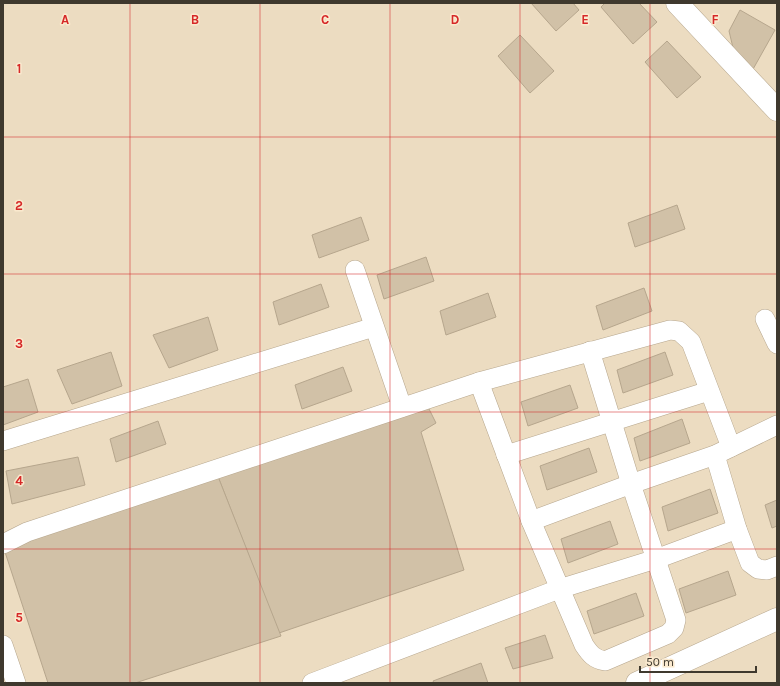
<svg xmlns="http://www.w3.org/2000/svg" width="780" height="686" font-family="Karla,sans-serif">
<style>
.building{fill:#d1c1a7;stroke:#b6a68d}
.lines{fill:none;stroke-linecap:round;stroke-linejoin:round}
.minor-casing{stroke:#b6a68d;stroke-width:20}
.tertiary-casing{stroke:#b6a68d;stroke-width:23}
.primary-casing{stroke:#b6a68d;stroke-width:23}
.minor{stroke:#fff;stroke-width:19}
.tertiary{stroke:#fff;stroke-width:22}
.primary{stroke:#fff;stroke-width:22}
.grid{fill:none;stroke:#d62828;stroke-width:1;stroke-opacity:0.55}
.grid-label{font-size:13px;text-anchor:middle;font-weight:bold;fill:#d62828;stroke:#fae9ce;stroke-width:3;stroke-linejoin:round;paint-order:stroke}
</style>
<rect width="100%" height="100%" fill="#ecdcc1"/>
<!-- building -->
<g class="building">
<polygon points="531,3 573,3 579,10 556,31"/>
<polygon points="605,3 639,3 657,22 633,44 601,7"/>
<polygon points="740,10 775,30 752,71 735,56 729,31"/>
<polygon points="520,35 554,71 530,93 498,56"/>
<polygon points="667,41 701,77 677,98 645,62"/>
<polygon points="677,205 685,229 635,247 628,223"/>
<polygon points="361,217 369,240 319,258 312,235"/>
<polygon points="426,257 434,281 384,299 377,275"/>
<polygon points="321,284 329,307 279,325 273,302"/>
<polygon points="644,288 652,311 603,330 596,306"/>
<polygon points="488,293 496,317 446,335 440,311"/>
<polygon points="208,317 218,350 169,368 153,335"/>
<polygon points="111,352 122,386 72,404 57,370"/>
<polygon points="665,352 673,375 623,393 617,370"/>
<polygon points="343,367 352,391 302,409 295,385"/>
<polygon points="28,379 38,412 3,425 3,387"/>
<polygon points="570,385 578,408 528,426 521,402"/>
<polygon points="428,407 436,423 421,432 464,570 279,633 217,474"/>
<polygon points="682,419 690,443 640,461 634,438"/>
<polygon points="158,421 166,444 116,462 110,439"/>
<polygon points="589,448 597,472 547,490 540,466"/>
<polygon points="78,457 85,485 12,504 6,471"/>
<polygon points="217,474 281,636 135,683 48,683 3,546"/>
<polygon points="710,489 718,513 668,531 662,507"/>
<polygon points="777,500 777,526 772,528 765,505"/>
<polygon points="610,521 618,544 568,563 561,539"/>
<polygon points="728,571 736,595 686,613 679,589"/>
<polygon points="636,593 644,616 594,634 587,611"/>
<polygon points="545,635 553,658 513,669 505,648"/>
<polygon points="481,663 488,683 434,683 433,681"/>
</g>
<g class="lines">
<!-- minor casing -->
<g class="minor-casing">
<g id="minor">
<polyline points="355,270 402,407"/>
<polyline points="765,319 777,344"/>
<path d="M479 382 531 521 584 645C590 654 594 659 605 661L668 634 674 628 676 620 631 484 590 351"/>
<polyline points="3,441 374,327"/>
<polyline points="506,455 709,391"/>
<polyline points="715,455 737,529 750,563 758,569 767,570 777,566"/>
<polyline points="531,521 631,484 715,455 777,425"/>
<polyline points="3,544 27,532 479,382 670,330 679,331 691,342 731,447"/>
<polyline points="3,645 16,683"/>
<polyline points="312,683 559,589 656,559 737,529"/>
</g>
</g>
<!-- tertiary casing -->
<g class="tertiary-casing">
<polyline id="tertiary" points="677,3 777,110"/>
</g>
<!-- primary casing -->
<g class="primary-casing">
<polyline id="primary" points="637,683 777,619"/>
</g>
<!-- minor -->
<use href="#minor" class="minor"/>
<!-- tertiary -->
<use href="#tertiary" class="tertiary"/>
<!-- primary -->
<use href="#primary" class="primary"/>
</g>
<!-- grid -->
<path class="grid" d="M130 3V683M260 3V683M390 3V683M520 3V683M650 3V683M3 137H777M3 274H777M3 412H777M3 549H777"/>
<g class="grid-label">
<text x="65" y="24">A</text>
<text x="195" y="24">B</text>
<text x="325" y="24">C</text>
<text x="455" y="24">D</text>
<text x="585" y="24">E</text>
<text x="715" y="24">F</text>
<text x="19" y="73">1</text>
<text x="19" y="210">2</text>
<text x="19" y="348">3</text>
<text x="19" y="485">4</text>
<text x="19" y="622">5</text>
</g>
<!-- border -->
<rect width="780" height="686" fill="none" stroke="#3f392e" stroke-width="8"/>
<!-- scale -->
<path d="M640 666v6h116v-6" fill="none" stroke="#3f392e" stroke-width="2"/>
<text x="646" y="666" font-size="12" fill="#3f392e" stroke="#fae9ce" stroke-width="3" paint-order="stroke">50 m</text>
</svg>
